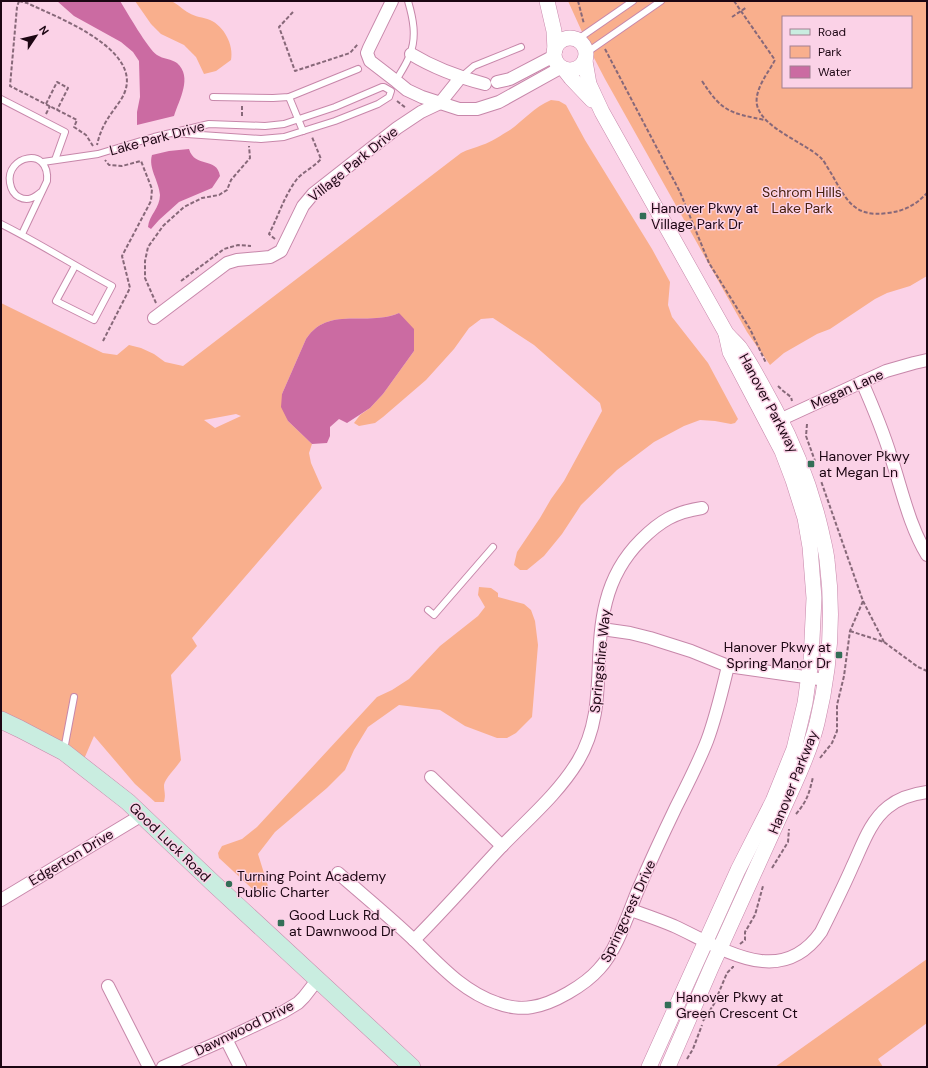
<svg xmlns="http://www.w3.org/2000/svg" width="928" height="1068" font-family="'DM Sans',sans-serif">
<style>
.green{fill:#f9af8d;fill-rule:evenodd}
.water{fill:#cb6ba2}
.lines{fill:none;stroke-linecap:round;stroke-linejoin:round}
.service-casing{stroke:#c787aa;stroke-width:8}
.minor-casing{stroke:#c787aa;stroke-width:14}
.tertiary-casing{stroke:#c787aa;stroke-width:16}
.secondary-casing{stroke:#c787aa;stroke-width:18}
.path{stroke:#876879;stroke-width:2;stroke-dasharray:4 2;stroke-linecap:butt}
.service{stroke:#fff;stroke-width:6}
.minor{stroke:#fff;stroke-width:12}
.tertiary{stroke:#fff;stroke-width:15}
.secondary{stroke:#c9ede0;stroke-width:17}
.poi-dot{fill:#336e57;stroke:#fbd2e7;stroke-width:1.5}
.labels{text-anchor:middle;dominant-baseline:central;stroke-width:3;stroke-linejoin:round;paint-order:stroke}
.street-label{font-size:14px;fill:#1c0613;stroke:#fbd2e7}
.park-label{font-size:14px;fill:#47200c;stroke:#fbd2e7}
.poi-label{font-size:14px;fill:#1c0613;stroke:#fbd2e7;text-anchor:start}
</style>
<rect width="100%" height="100%" fill="#fbd2e7"/>
<!-- green -->
<g class="green">
<path d="M135 1C143 1 165 0 171 1 178 4 183 10 189 13 195 17 203 17 210 20 224 26 234 45 231 60L216 71 204 74 196 57 184 45 161 34 151 24Z"/>
<path d="M568 1H927V276L910 286 887 293 875 299 830 329 817 334 784 353 770 365 747 332 605 79 593 56ZM783 17H911V87H783Z"/>
<path d="M551 100 559 101 566 105 585 140 652 249 670 282 668 305 672 317 708 363 738 419 735 423 731 424 715 421 700 420 684 426 654 442 617 470 581 505 562 534 544 556 527 570H520L514 565 517 552 540 518 551 499 564 481 602 411 600 403 534 345 493 318 481 319 469 328 454 349 426 380 383 417 375 423 359 426 354 423 360 415 370 408 383 394 414 351 399 313C367 327 328 305 306 339L282 394 288 421 312 444 309 453 311 463 322 488 192 638 197 646 171 675 181 760C177 767 165 778 164 785 164 792 166 794 164 802H155L135 784 94 736 81 766 1 720V303L103 353 117 355 129 345 141 348 154 354 165 362 183 366 461 153C468 149 475 148 482 145 492 142 501 135 510 130 524 120 534 107 551 100ZM236 414 241 416 215 428 204 420Z"/>
<polygon points="479,587 491,588 498,593 498,597 524,604 531,610 535,621 538,645 532,717 516,733 507,738 497,738 465,726 440,710 399,705 368,727 354,750 345,770 327,788 275,832 258,854 268,886 267,898 259,895 219,858 218,853 222,846 242,839 257,827 377,697 392,690 409,679 440,646 478,616 485,607 478,595"/>
<polygon points="927,959 927,1023 878,1059 883,1067 775,1067"/>
</g>
<!-- water -->
<g class="water">
<path d="M57 1H120C127 12 148 49 157 55 163 59 172 59 177 63 193 77 179 100 174 116L137 125V112L140 97 139 61 133 52 121 42 74 16Z"/>
<path d="M189 149C195 169 217 156 220 176L212 188 179 202 159 220 151 229 148 227C149 215 160 208 160 195 159 181 148 168 152 155L169 151Z"/>
<path d="M399 313 414 329V351L383 394 370 408 347 423 339 419 330 427V436L327 443 312 444 288 421 281 407 282 394 306 339C328 305 367 327 399 313Z"/>
</g>
<g class="lines">
<!-- service casing -->
<g class="service-casing">
<g id="service">
<polyline points="578,39 633,1"/>
<polyline points="586,53 661,1"/>
<polyline points="460,78 474,66 521,47"/>
<path d="M395 82C400 73 407 64 410 54 417 37 413 18 408 1"/>
<polyline points="213,97 273,98 289,97 358,69"/>
<polyline points="289,97 303,131"/>
<polyline points="1,99 65,132 55,160"/>
<polyline points="43,162 98,154 154,137 209,124 265,126 284,124 335,107 382,87 384,87 391,91 389,97 378,104 335,121 284,137 261,139 172,133"/>
<path d="M1 224C39 243 75 266 112 286L94 320 56 301 75 266"/>
<path d="M22 234 47 181C50 145 5 156 10 183 11 189 13 194 19 197 28 202 35 197 41 192"/>
<polyline points="428,610 434,615 493,547"/>
<polyline points="64,750 74,697"/>
</g>
</g>
<!-- minor casing -->
<g class="minor-casing">
<g id="minor">
<polyline points="392,1 369,48 367,53 370,61 396,81 407,90 422,97 459,109 477,109 499,102 562,67"/>
<path d="M411 54C434 68 458 77 485 84"/>
<polyline points="497,82 510,79 554,56"/>
<polyline points="154,318 227,263 237,260 270,257 281,251 303,206 313,194 397,128 421,112 440,103 460,78"/>
<path d="M862 382C873 407 883 431 891 457 902 490 909 525 927 555"/>
<polyline points="773,423 886,371 914,363 927,360"/>
<polyline points="602,629 630,633 650,638 691,651 728,666 826,680"/>
<polyline points="431,777 502,846"/>
<path d="M338 873C363 895 390 917 414 940 439 964 462 991 497 1003 507 1007 521 1009 532 1007 553 1004 585 985 599 969 617 950 628 914 638 890 650 862 663 834 676 807 687 785 698 764 707 741 716 717 722 691 728 666"/>
<polyline points="1,900 142,815"/>
<path d="M631 910C645 915 660 920 674 926 722 948 780 990 821 932 832 910 843 888 853 865 862 846 870 821 888 807 899 798 912 794 927 792"/>
<path d="M414 940C444 910 472 878 501 847 527 820 558 794 578 761 608 711 592 656 606 602 612 578 624 557 641 540 660 521 675 512 702 508"/>
<polyline points="108,986 149,1067"/>
<polyline points="226,1039 240,1067"/>
<polyline points="163,1067 226,1039 283,1012 298,1003 304,997 318,979"/>
</g>
</g>
<!-- tertiary casing -->
<g class="tertiary-casing">
<g id="tertiary">
<polyline points="547,1 554,31 555,50"/>
<circle cx="570" cy="54" r="16"/>
<path d="M585 61 589 84 602 112 726 333C730 338 736 343 740 348 753 367 764 389 775 409 796 448 811 488 821 530 823 540 826 550 827 560 834 614 830 670 817 723 812 744 803 765 794 785L711 968 668 1067"/>
<polyline points="564,69 571,78 592,100"/>
<polyline points="649,1067 738,870 773,801 794,749 805,703 811,660 814,598 810,547 805,518 793,480 782,451 730,352 726,334"/>
</g>
</g>
<!-- secondary casing -->
<g class="secondary-casing">
<polyline id="secondary" points="1,720 20,729 64,752 128,802 212,882 412,1067"/>
</g>
<!-- path -->
<g class="path">
<path d="M19 1 27 3C56 17 144 49 124 94 120 103 112 111 107 120 102 128 99 136 97 145"/>
<polyline points="19,1 17,7 10,86 77,120 74,127 86,135 93,146"/>
<polyline points="578,1 584,24"/>
<path d="M734 1 775 60C768 73 754 90 757 105 762 128 804 142 821 158 825 162 828 169 831 173 846 199 853 218 888 213 904 211 916 205 927 193"/>
<polyline points="293,12 279,27 295,71 350,53 358,44"/>
<polyline points="732,17 747,7"/>
<polyline points="605,49 680,192 709,263 750,329 766,363"/>
<path d="M702 81C722 112 730 113 765 120"/>
<polyline points="397,101 406,108"/>
<polyline points="46,104 57,82 68,88 57,110"/>
<polyline points="46,114 50,106"/>
<polyline points="242,116 242,106"/>
<path d="M275 239 269 234C279 215 284 196 297 179 303 172 314 167 321 159L312 137"/>
<polyline points="181,281 224,249 238,245 251,246"/>
<polyline points="156,303 145,278 145,261 148,247 163,226 184,207 202,198 219,195 227,190 231,180 250,158 249,146"/>
<polyline points="103,341 130,288 122,256 151,201 152,189 141,161 122,166 109,165 105,160"/>
<polyline points="778,386 782,390 791,397 792,401"/>
<polyline points="807,424 806,436 815,461"/>
<polyline points="863,601 884,642"/>
<polyline points="850,631 884,642 918,667 927,671"/>
<polyline points="820,758 832,743 837,731 837,705 844,676 850,631 863,601 821,481"/>
<path d="M796 814C807 801 809 794 813 777"/>
<polyline points="772,868 788,842 789,829"/>
<polyline points="740,944 745,940 745,932 755,915 763,886"/>
<polyline points="703,1021 714,1004 727,973 733,967 733,966"/>
<polyline points="687,1059 693,1049 702,1025"/>
</g>
<!-- service -->
<use href="#service" class="service"/>
<!-- minor -->
<use href="#minor" class="minor"/>
<!-- tertiary -->
<use href="#tertiary" class="tertiary"/>
<!-- secondary -->
<use href="#secondary" class="secondary"/>
</g>
<!-- markers -->
<g class="poi-dot">
<rect x="639" y="212" width="8" height="8" rx="2"/>
<rect x="807" y="460" width="8" height="8" rx="2"/>
<rect x="835" y="651" width="8" height="8" rx="2"/>
<circle cx="229" cy="884" r="4"/>
<rect x="277" y="919" width="8" height="8" rx="2"/>
<rect x="664" y="1001" width="8" height="8" rx="2"/>
</g>
<g class="labels">
<!-- street labels -->
<g class="street-label">
<text transform="translate(157 138) rotate(-15)">Lake Park Drive</text>
<text transform="translate(353 164) rotate(-39)">Village Park Drive</text>
<text transform="translate(847 389) rotate(-24)">Megan Lane</text>
<text transform="translate(769 403) rotate(62)">Hanover Parkway</text>
<text transform="translate(600 661) rotate(-84)">Springshire Way</text>
<text transform="translate(793 782) rotate(-68)">Hanover Parkway</text>
<text transform="translate(170 842) rotate(44)">Good Luck Road</text>
<text transform="translate(71 857) rotate(-31)">Edgerton Drive</text>
<text transform="translate(628 911) rotate(-65)">Springcrest Drive</text>
<text transform="translate(244 1028) rotate(-26)">Dawnwood Drive</text>
</g>
<!-- park labels -->
<g class="park-label">
<text x="802" y="192">Schrom Hills<tspan x="802" dy="16">Lake Park</tspan></text>
</g>
<!-- poi labels -->
<g class="poi-label">
<text x="651" y="208">Hanover Pkwy at<tspan x="651" dy="16">Village Park Dr</tspan></text>
<text x="819" y="456">Hanover Pkwy<tspan x="819" dy="16">at Megan Ln</tspan></text>
<text x="831" y="647" text-anchor="end">Hanover Pkwy at<tspan x="831" dy="16">Spring Manor Dr</tspan></text>
<text x="237" y="876">Turning Point Academy<tspan x="237" dy="16">Public Charter</tspan></text>
<text x="289" y="915">Good Luck Rd<tspan x="289" dy="16">at Dawnwood Dr</tspan></text>
<text x="676" y="997">Hanover Pkwy at<tspan x="676" dy="16">Green Crescent Ct</tspan></text>
</g>
</g>
<!-- border -->
<rect width="928" height="1068" fill="none" stroke="#1c0613" stroke-width="4"/>
<!-- legend -->
<rect x="782" y="16" width="130" height="72" fill="#fbd2e7" stroke="#a28092"/>
<rect x="790" y="29" width="20" height="6" fill="#c9ede0" stroke="#a28092"/>
<text x="818" y="36" font-size="12" fill="#1c0613">Road</text>
<rect x="790" y="46" width="20" height="12" fill="#f9af8d" stroke="#a28092"/>
<text x="818" y="56" font-size="12" fill="#1c0613">Park</text>
<rect x="790" y="66" width="20" height="12" fill="#cb6ba2" stroke="#a28092"/>
<text x="818" y="76" font-size="12" fill="#1c0613">Water</text>
<!-- north arrow -->
<g transform="translate(36 36) rotate(55)" stroke="#fbd2e7" stroke-width="3" paint-order="stroke">
<path d="M0-3L7 15L0 10L-7 15Z" fill="#1c0613"/>
<text y="-6" font-size="11" font-weight="bold" text-anchor="middle" fill="#1c0613">N</text>
</g>
</svg>
